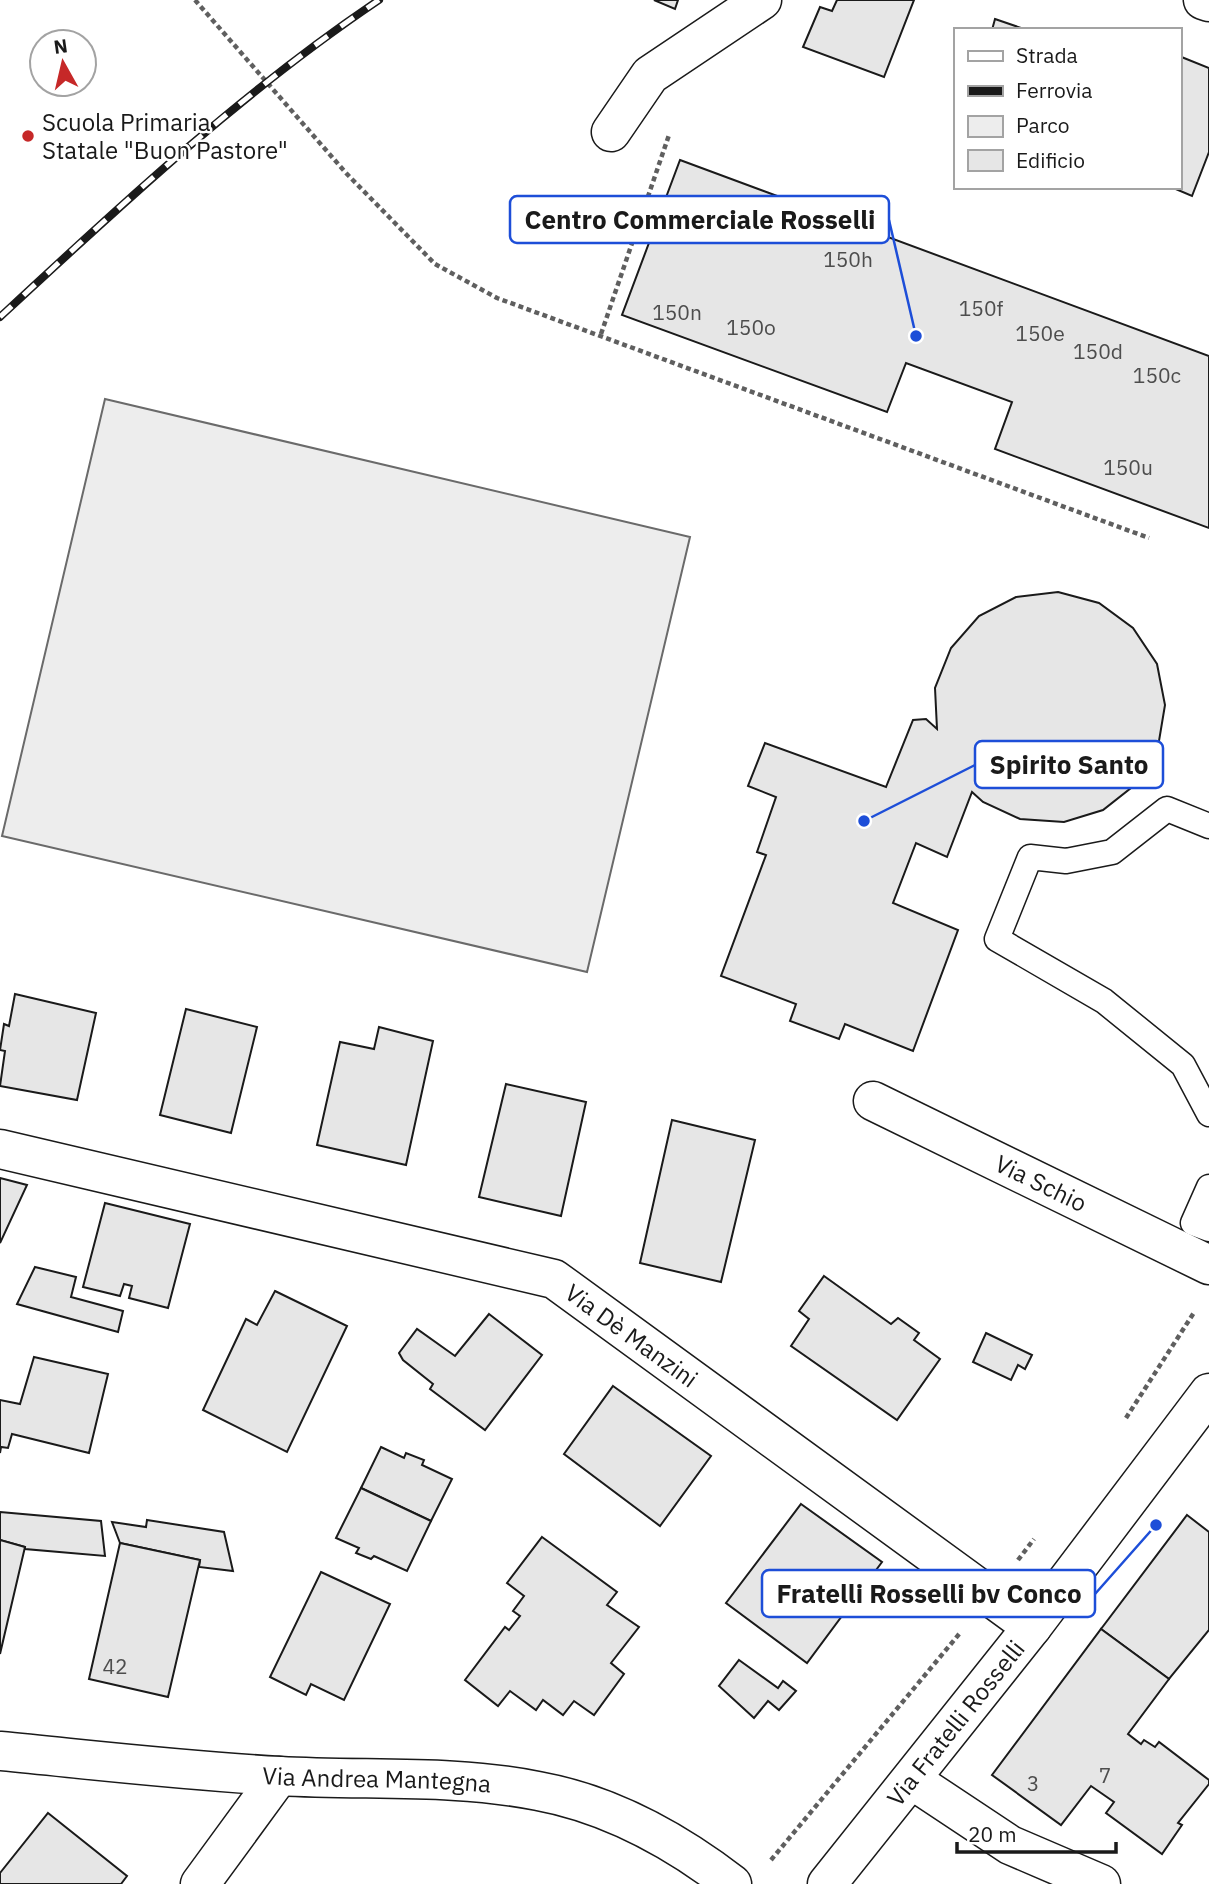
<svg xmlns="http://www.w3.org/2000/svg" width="1209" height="1884" font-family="'IBM Plex Sans',sans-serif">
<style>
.green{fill:#ededed;stroke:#6a6a6a;stroke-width:2}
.building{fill:#e6e6e6;stroke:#1a1a1a;stroke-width:2}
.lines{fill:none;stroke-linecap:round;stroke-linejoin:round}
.service-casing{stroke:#1a1a1a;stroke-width:27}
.minor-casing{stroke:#1a1a1a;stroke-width:41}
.tertiary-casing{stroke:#1a1a1a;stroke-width:41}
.path{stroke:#5f5f5f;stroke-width:4.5;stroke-dasharray:5 3.5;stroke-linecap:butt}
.service{stroke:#fff;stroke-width:24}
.minor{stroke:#fff;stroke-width:38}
.tertiary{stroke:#fff;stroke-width:38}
.rail-casing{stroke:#1a1a1a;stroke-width:8}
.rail{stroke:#fff;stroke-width:5;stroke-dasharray:16;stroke-linecap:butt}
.poi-dot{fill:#c62828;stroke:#fff;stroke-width:2.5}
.labels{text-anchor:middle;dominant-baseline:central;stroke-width:5;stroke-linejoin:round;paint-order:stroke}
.number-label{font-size:21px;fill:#4d4d4d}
.poi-label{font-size:24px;fill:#1a1a1a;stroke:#fff;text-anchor:start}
.street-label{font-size:24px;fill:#1a1a1a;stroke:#fff}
.leader{fill:none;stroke:#1d4ed8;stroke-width:2.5}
.callout-dot{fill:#1d4ed8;stroke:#fff;stroke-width:2.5}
.callout{fill:#fff;stroke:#1d4ed8;stroke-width:2.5}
.callout-label{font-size:26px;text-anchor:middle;font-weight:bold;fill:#1a1a1a}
</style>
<rect width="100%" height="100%" fill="#fff"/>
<!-- green -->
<polygon class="green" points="105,399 690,537 587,972 2,836"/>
<!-- building -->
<g class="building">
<polygon points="654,0 678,0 675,9"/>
<polygon points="837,0 914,0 884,77 803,47 820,7 832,11"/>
<polygon points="995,19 1027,30 992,30"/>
<polygon points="1179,56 1209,68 1209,152 1192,196 1171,187 1179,187"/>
<polygon points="680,160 1209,356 1209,528 995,449 1012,402 906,363 887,412 622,315"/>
<polygon points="1058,592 1099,603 1133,628 1157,664 1165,705 1158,747 1136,784 1103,810 1064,822 1020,819 983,802 972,792 947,857 916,843 893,903 958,930 913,1051 845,1024 839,1039 790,1021 796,1004 721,976 766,855 757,852 776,797 748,786 765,743 886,787 913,720 926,719 937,729 935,688 951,648 979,616 1016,597"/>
<polygon points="15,994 96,1013 77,1100 0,1086 5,1051 0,1050 4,1024 9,1026"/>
<polygon points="186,1009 257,1027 231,1133 160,1115"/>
<polygon points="379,1027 433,1041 406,1165 317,1145 340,1042 374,1049"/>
<polygon points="506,1084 586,1102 561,1216 479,1197"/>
<polygon points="672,1120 755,1140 721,1282 640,1263"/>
<polygon points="0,1178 27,1185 0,1243"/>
<polygon points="105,1203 190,1224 168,1308 129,1298 132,1286 124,1284 120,1296 83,1287"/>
<polygon points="35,1267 76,1277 71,1297 123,1311 118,1332 17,1304"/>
<polygon points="824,1276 891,1324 898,1318 919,1333 914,1340 940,1359 897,1420 791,1346 809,1319 799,1311"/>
<polygon points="275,1291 347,1326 287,1452 203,1410 246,1319 257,1325"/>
<polygon points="489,1314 542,1355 485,1430 430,1389 433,1384 403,1360 399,1353 417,1329 455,1356"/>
<polygon points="986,1333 1032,1355 1025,1369 1018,1365 1011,1380 973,1362"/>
<polygon points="34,1357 108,1374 89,1453 12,1434 8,1448 1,1447 0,1453 0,1400 20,1404"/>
<polygon points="613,1386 711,1456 660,1526 564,1454"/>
<polygon points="381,1447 404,1458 406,1453 424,1460 422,1465 452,1479 431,1521 361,1488"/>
<polygon points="361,1488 431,1521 407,1571 374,1556 371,1559 356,1553 359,1548 336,1538"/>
<polygon points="801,1504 882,1562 807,1663 726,1603"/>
<polygon points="0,1512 101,1521 105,1556 25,1549 25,1547 0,1540"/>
<polygon points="1187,1515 1209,1532 1209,1630 1169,1679 1101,1629"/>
<polygon points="147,1520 224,1532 233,1571 199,1567 200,1560 120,1543 112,1522 146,1527"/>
<polygon points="542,1537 617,1592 607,1605 639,1627 611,1663 624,1674 594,1715 574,1701 563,1715 543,1700 536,1710 510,1691 498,1706 465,1680 505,1627 509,1630 520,1616 513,1611 524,1596 507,1583"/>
<polygon points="0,1540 25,1547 0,1654"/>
<polygon points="120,1543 200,1560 168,1697 89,1679"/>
<polygon points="321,1572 390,1604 344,1700 311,1684 306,1695 270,1677"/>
<polygon points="1101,1629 1169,1679 1128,1734 1141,1744 1144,1740 1155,1747 1159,1742 1209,1780 1209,1784 1178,1823 1182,1825 1162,1854 1106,1813 1114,1802 1091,1786 1061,1825 992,1775"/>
<polygon points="739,1660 778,1688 783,1681 796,1691 779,1710 768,1701 754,1718 719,1686"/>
<polygon points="48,1813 127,1876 121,1884 0,1884 0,1873"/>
</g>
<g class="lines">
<!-- service casing -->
<g class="service-casing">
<g id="service">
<polyline points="1209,826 1167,809 1112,852 1066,861 1030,857 997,939 1104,1001 1183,1065 1209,1114"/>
<polyline points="1209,1187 1193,1223 1209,1229"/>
</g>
</g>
<!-- minor casing -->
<g class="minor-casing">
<g id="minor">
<polyline points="1203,0 1209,2"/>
<polyline points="611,132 650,75 762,0"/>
<path id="s1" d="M873 1101 1209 1265"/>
<path id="s2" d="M0 1149 554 1279 1032 1627"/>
<path id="s3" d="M0 1751C93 1760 186 1771 280 1776 365 1781 454 1774 538 1791 609 1804 676 1841 732 1884"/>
<polyline points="912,1780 1010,1845 1101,1884"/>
<polyline points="200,1884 279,1776"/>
</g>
</g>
<!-- tertiary casing -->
<g class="tertiary-casing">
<g id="tertiary">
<path id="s4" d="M827 1884 1032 1627 1209 1393"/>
</g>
</g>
<!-- path -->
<g class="path">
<polyline points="195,0 346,173 435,264 497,298 1149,538"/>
<polyline points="601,334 669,135"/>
<polyline points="1126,1418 1195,1311"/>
<polyline points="1018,1560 1034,1539"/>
<polyline points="771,1860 960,1633"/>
</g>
<!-- service -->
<use href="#service" class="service"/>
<!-- minor -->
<use href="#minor" class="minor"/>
<!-- tertiary -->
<use href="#tertiary" class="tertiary"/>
<!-- rail casing -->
<g class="rail-casing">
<path id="rail" d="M0 317C121 205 242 92 379 0"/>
</g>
<!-- rail -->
<use href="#rail" class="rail"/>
</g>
<!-- markers -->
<circle class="poi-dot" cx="28" cy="136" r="7"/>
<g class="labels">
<!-- number labels -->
<g class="number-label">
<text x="848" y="259">150h</text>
<text x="981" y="308">150f</text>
<text x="677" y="312">150n</text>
<text x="751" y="327">150o</text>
<text x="1040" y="333">150e</text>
<text x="1098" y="351">150d</text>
<text x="1157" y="375">150c</text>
<text x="1128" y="467">150u</text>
<text x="115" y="1666">42</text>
<text x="1105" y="1775">7</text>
<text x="1033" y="1783">3</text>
</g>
<!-- poi labels -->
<g class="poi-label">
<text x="42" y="122">Scuola Primaria<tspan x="42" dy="28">Statale "Buon Pastore"</tspan></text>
</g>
<!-- street labels -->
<g class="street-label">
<text stroke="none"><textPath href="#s1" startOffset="187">Via Schio</textPath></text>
<text stroke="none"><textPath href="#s2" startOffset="665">Via Dè Manzini</textPath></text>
<text stroke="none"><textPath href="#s4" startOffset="206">Via Fratelli Rosselli</textPath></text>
<text stroke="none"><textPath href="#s3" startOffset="378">Via Andrea Mantegna</textPath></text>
</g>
</g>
<!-- callouts -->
<path class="leader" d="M916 336L889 220M864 821L975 765M1156 1525L1095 1594"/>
<g class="callout-dot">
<circle cx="916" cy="336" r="7"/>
<circle cx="864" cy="821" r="7"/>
<circle cx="1156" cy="1525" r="7"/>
</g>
<g class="callout">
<rect x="510" y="196" width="379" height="47" rx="7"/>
<rect x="975" y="741" width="188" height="47" rx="7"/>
<rect x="762" y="1570" width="333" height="47" rx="7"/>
</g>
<g class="callout-label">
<text x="700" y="229">Centro Commerciale Rosselli</text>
<text x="1069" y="774">Spirito Santo</text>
<text x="929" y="1603">Fratelli Rosselli bv Conco</text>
</g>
<!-- legend -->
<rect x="954" y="28" width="228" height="161" fill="#ffffff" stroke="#a3a3a3" stroke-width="2"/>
<rect x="968" y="51" width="35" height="10" fill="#ffffff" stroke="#a3a3a3" stroke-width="2"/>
<text x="1016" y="63" font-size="21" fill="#1a1a1a">Strada</text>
<rect x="968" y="86" width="35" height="10" fill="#1a1a1a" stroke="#a3a3a3" stroke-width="2"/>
<text x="1016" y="98" font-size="21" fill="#1a1a1a">Ferrovia</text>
<rect x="968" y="116" width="35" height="21" fill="#ededed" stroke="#a3a3a3" stroke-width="2"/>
<text x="1016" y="133" font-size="21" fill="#1a1a1a">Parco</text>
<rect x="968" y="150" width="35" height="21" fill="#e6e6e6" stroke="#a3a3a3" stroke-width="2"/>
<text x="1016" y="168" font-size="21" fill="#1a1a1a">Edificio</text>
<!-- north arrow -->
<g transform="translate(63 63) rotate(352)"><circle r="33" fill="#ffffff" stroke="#a3a3a3" stroke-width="2"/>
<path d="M0-5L12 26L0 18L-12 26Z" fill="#c62828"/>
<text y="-10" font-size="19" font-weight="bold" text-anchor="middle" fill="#1a1a1a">N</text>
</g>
<!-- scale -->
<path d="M957 1842v10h159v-10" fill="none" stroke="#1a1a1a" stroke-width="3.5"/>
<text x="968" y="1842" font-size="21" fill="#1a1a1a" stroke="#ffffff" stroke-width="5" paint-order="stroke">20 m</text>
</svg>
